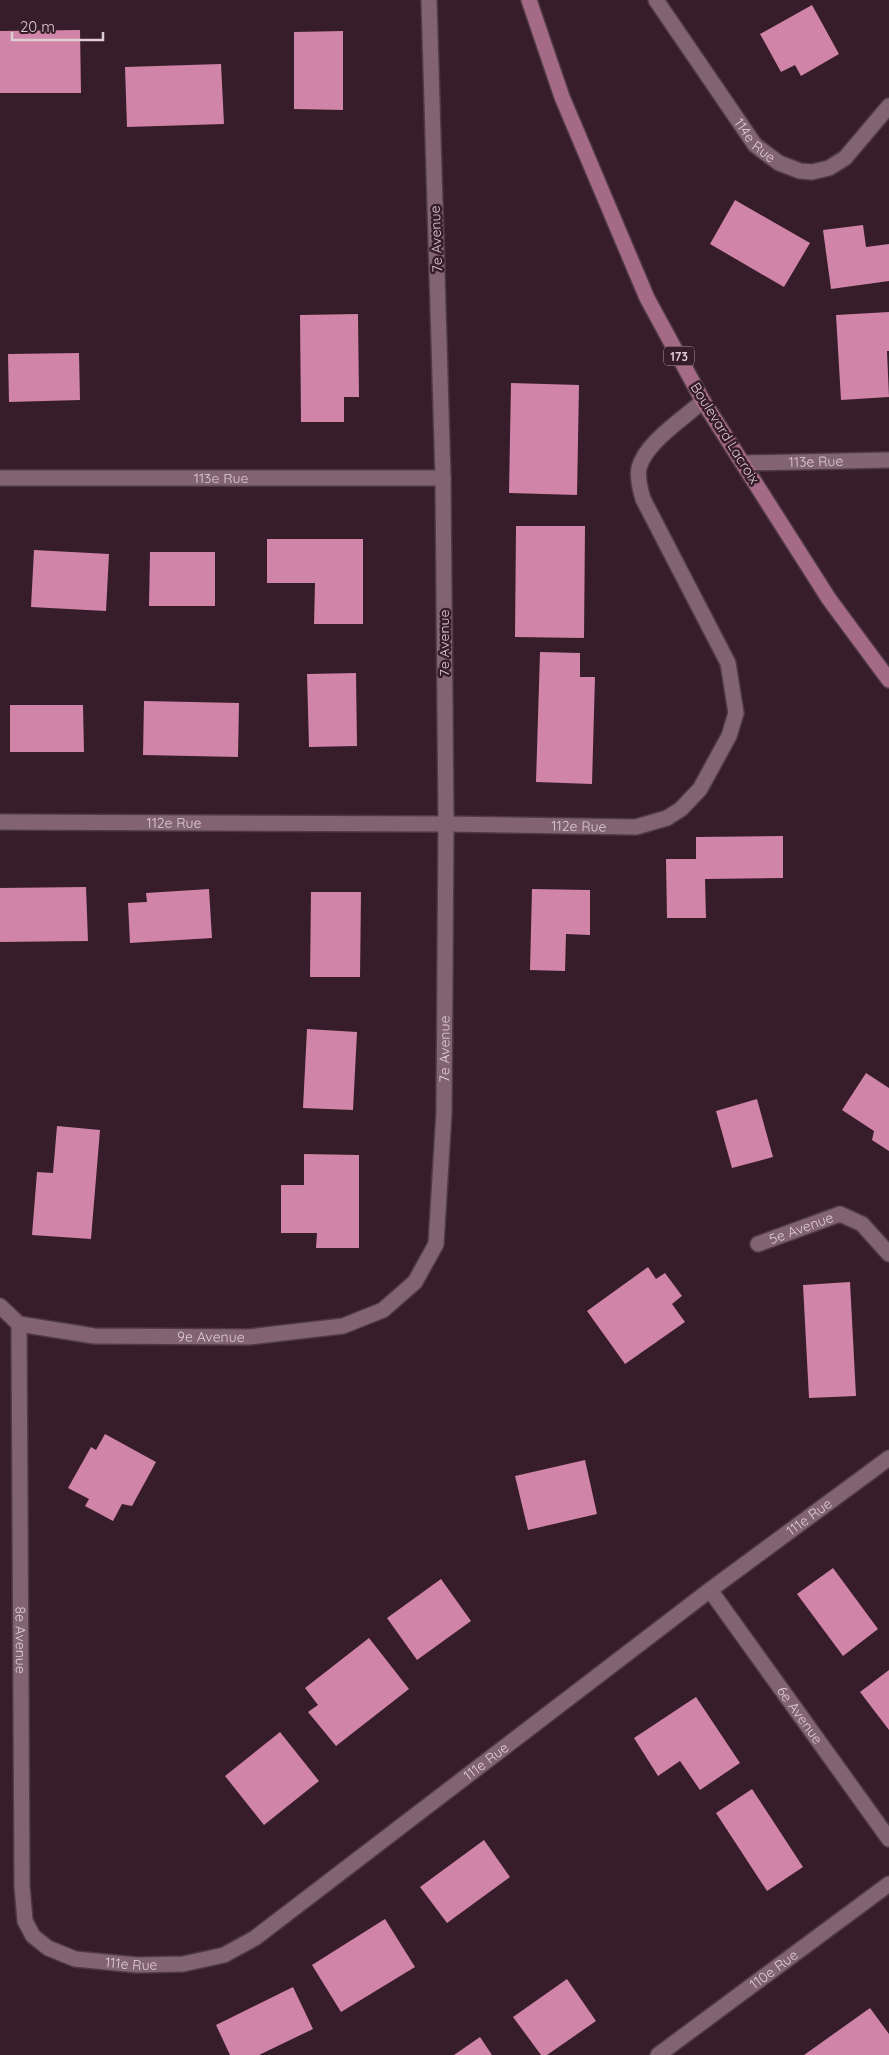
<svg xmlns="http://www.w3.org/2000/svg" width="889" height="2055" font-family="Quicksand,sans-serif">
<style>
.building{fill:#d084a7}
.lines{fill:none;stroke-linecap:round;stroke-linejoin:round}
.street-casing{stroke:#4f3a44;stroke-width:18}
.primary-casing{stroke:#4f3a44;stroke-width:18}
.street{stroke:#826370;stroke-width:15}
.primary{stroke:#a56a85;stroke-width:15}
.labels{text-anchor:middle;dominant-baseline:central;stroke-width:5;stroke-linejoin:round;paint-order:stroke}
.shield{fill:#371d29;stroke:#ad98a1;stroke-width:1}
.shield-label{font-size:12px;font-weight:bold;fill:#dfcdd4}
.street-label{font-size:14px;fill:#dfcdd4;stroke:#371d29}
</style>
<rect width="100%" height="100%" fill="#371d29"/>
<!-- building -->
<g class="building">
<polygon points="812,5 839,54 801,76 795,65 781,72 760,34"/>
<polygon points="80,30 81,93 0,93 0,31"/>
<polygon points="343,31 343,110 294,109 294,32"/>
<polygon points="221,64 224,124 127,127 125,67"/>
<polygon points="735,200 810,243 784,287 710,244"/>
<polygon points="863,225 866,247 889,244 889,281 831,289 823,230"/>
<polygon points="889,312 889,351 887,351 889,397 841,400 836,315"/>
<polygon points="358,314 359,397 344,397 344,422 301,422 300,315"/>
<polygon points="79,353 80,400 9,402 8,354"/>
<polygon points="511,383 579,385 577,495 509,493"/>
<polygon points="516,526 585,526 584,638 515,637"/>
<polygon points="267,539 363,539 363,624 314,624 315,583 267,583"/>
<polygon points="34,550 109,554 106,611 31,607"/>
<polygon points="150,552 215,552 215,606 149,606"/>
<polygon points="540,652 580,653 580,677 595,677 592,784 536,782"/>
<polygon points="356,673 357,746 309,747 307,674"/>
<polygon points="144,701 239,703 238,757 143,755"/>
<polygon points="10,705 83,705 84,752 10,752"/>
<polygon points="783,836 783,878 705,879 706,918 667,918 666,859 696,859 696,837"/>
<polygon points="86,887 88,941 0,942 0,888"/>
<polygon points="209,889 212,938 130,943 128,903 147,902 146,893"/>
<polygon points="532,889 590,890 590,935 566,934 565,971 530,970"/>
<polygon points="311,892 361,892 360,977 310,977"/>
<polygon points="307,1029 357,1032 353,1110 303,1108"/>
<polygon points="866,1073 889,1088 889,1151 872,1140 874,1131 842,1110"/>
<polygon points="757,1099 773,1157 732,1168 716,1111"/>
<polygon points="57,1126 100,1130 91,1239 32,1235 37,1172 53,1173"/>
<polygon points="304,1154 359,1155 359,1248 316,1248 317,1233 281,1233 281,1185 304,1185"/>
<polygon points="648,1267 656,1279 665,1273 682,1296 672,1304 685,1322 625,1364 587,1311"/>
<polygon points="850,1282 856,1396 809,1398 803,1285"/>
<polygon points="105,1434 156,1462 132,1506 122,1504 113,1521 85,1506 89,1499 68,1488 91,1447 96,1450"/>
<polygon points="585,1460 597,1514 528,1530 515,1476"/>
<polygon points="833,1568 878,1629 843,1656 797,1594"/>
<polygon points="441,1579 471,1621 417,1660 387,1618"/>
<polygon points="369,1638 409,1689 336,1746 308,1712 318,1705 305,1688"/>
<polygon points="889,1670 889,1730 860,1692"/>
<polygon points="696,1697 740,1763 700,1790 680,1761 658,1776 634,1738"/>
<polygon points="280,1732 319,1781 264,1825 225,1776"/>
<polygon points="752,1789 803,1867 767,1891 716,1813"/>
<polygon points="484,1840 510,1877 447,1923 420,1887"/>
<polygon points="385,1919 415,1967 341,2012 312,1965"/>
<polygon points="567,1979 596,2021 547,2055 541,2055 513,2017"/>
<polygon points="293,1987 313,2029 259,2055 230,2055 216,2025"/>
<polygon points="870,2008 889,2034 889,2055 804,2055"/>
<polygon points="480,2037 492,2055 454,2055"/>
</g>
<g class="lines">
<!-- street casing -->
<g class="street-casing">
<g id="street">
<path id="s1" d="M656 0 755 145 779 163 800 171 812 172 829 168 845 158 889 106"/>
<path id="s2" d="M744 463 889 460"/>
<path id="s3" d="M0 478H443"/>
<path id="s4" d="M0 822 446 824 636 827 667 818 681 809 700 789 729 736 736 713 728 663 643 499C640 489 637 478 639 468 645 443 684 418 703 401"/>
<path id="s5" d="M758 1244 840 1214 862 1224 889 1254"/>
<path id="s6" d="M0 1306 19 1324 94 1336 249 1337 343 1326 383 1310 415 1282 436 1244 444 1112 446 824 443 478 429 0"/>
<path id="s7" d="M19 1324 22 1886 25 1921 33 1936 48 1948 75 1959 137 1965 183 1964 224 1955 255 1938 710 1590 889 1458"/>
<path id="s8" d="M710 1590 889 1839"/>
<path id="s9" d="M658 2055 889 1884"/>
</g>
</g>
<!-- primary casing -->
<g class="primary-casing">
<polyline id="primary" points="529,0 562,97 647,298 703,401 829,599 889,680"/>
</g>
<!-- street -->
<use href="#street" class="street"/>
<!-- primary -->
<use href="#primary" class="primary"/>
</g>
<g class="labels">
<!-- shield labels -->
<rect class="shield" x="664" y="346.5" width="30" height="19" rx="4"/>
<g class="shield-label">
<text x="679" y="356">173</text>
</g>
<!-- street labels -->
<g class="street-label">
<text stroke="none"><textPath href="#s1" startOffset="172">114e Rue</textPath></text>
<text transform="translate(436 239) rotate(-92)">7e Avenue</text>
<text transform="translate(725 433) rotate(58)">Boulevard Lacroix</text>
<text stroke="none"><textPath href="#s2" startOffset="72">113e Rue</textPath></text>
<text stroke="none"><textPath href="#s3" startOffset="221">113e Rue</textPath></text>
<text transform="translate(444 643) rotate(-90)">7e Avenue</text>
<text stroke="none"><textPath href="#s4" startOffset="174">112e Rue</textPath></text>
<text stroke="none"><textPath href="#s4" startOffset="579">112e Rue</textPath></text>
<text stroke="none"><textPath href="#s6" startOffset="676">7e Avenue</textPath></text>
<text stroke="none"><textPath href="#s5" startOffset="46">5e Avenue</textPath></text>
<text stroke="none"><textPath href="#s6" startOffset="219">9e Avenue</textPath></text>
<text stroke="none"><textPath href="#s7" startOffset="1544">111e Rue</textPath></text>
<text stroke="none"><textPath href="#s7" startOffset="316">8e Avenue</textPath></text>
<text stroke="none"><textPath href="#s8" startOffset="154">6e Avenue</textPath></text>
<text stroke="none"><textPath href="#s7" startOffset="1139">111e Rue</textPath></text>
<text stroke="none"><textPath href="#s7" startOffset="719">111e Rue</textPath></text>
<text stroke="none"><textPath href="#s9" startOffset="144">110e Rue</textPath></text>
</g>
</g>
<!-- scale -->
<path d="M12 32v8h91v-8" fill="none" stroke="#dfcdd4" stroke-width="2.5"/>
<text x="20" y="32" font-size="15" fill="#dfcdd4" stroke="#371d29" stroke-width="4" paint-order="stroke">20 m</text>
</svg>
